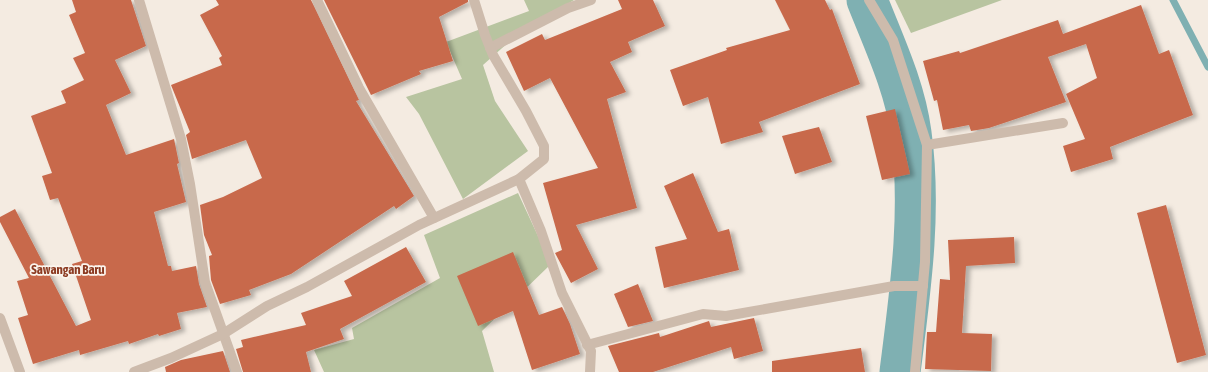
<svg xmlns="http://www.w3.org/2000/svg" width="1208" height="372" font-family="'Asap Condensed',sans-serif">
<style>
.green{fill:#b8c4a0}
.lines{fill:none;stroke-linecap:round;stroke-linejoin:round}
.stream{stroke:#7fb0b2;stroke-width:7}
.river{stroke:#7fb0b2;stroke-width:41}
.building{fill:#c8694b;filter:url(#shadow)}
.minor{stroke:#cdbbac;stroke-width:10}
.labels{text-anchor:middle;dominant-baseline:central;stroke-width:3.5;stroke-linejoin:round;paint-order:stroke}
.quarter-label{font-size:13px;font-weight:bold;fill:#8c3b22;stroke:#fbf5ee}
</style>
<defs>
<filter id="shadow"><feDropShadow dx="4.5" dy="2.5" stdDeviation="2" flood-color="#0004"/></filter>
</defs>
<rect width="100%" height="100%" fill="#f4ebe1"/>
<!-- green -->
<g class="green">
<polygon points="524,0 574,0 510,41 483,65 495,101 528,151 463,199 419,114 406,97 462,79 446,42 529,11"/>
<polygon points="895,0 1002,0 911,33"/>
<polygon points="518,193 551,264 482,331 494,372 324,372 314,350 354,339 352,328 440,278 424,235"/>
</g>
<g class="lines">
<!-- stream -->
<polyline class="stream" points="1173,0 1208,67"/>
<!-- river -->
<path class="river" d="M867 0C884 43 905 87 911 133 922 212 910 293 900 372"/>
</g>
<!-- building -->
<g class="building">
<polygon points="72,0 131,0 146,46 115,60 131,93 106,105 126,155 174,139 179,163 177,164 186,202 154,212 168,266 171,266 172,271 196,266 199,284 207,307 177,313 181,329 159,336 158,334 129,344 128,341 80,355 79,350 33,364 18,318 28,315 17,281 29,278 0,222 0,217 15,209 76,326 91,320 72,264 82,261 58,198 50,200 42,176 52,173 31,116 66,103 61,91 84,80 73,58 85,53 69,15 76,12"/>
<polygon points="216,0 311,0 359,100 356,101 414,196 396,209 394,206 291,274 249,290 251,295 220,304 211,280 209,256 212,255 204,235 200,205 223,197 262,178 246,140 192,159 186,135 190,132 171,85 222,65 219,58 222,56 200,15 219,5"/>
<polygon points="324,0 468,0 468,2 439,17 453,61 419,71 421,74 371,95"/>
<polygon points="618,0 653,0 665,26 628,42 632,52 610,62 626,92 607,99 637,208 576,225 598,269 571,283 555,253 562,250 543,183 598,168 550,78 524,91 506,52 542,34 545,40 622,9"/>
<polygon points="775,0 825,0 830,10 832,9 860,84 759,122 763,132 721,144 708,97 683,106 670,70 727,50 726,48 790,30"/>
<polygon points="1141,5 1159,54 1169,50 1193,115 1110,147 1113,159 1071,172 1063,146 1085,139 1066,94 1097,78 1086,44 1048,57 1066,102 989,128 971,131 969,125 943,130 937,100 934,101 923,61 959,51 960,53 1058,20 1063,34"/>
<polygon points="895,109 910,174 882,180 866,116"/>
<polygon points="819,127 832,162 795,174 782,136"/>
<polygon points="693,173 718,232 729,229 739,270 664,288 655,247 687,239 664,186"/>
<polygon points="1166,205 1206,355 1177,363 1137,213"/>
<polygon points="1014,237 1015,263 966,266 962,333 992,334 991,371 925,369 927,332 936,332 940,279 950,280 948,240"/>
<polygon points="406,247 426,282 340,329 344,339 306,352 311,372 243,372 236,349 243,347 241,340 306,325 301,313 352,296 344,281"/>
<polygon points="513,252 539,315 562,307 570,324 580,354 532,370 513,311 478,326 457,276"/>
<polygon points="638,284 653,321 628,327 614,294"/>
<polygon points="754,318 763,351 734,359 731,347 653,372 619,372 608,346 659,333 660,337 709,321 711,327"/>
<polygon points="861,348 865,372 772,372 772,361"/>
<polygon points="223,351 230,372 166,372 165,367 181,360"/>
</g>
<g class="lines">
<!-- minor -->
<g class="minor">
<polyline points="139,0 181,139 190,184 205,282 237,372"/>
<polyline points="317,0 359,88 434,218"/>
<polyline points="869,0 893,40 927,145 925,262 915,372"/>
<polyline points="490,48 568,8 591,0"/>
<polyline points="927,145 1063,123"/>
<polyline points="519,179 541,231 562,293 591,351 590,372"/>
<polyline points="0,318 20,372"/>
<polyline points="587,345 703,314 726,316 894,286 923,286"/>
<polyline points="134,372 171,358 223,334 267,306 307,287 419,225 519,179 544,159 544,146 526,111 493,55 485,35 474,0"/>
</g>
</g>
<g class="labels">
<!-- quarter labels -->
<g class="quarter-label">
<text x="68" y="269">Sawangan Baru</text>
</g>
</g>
</svg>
